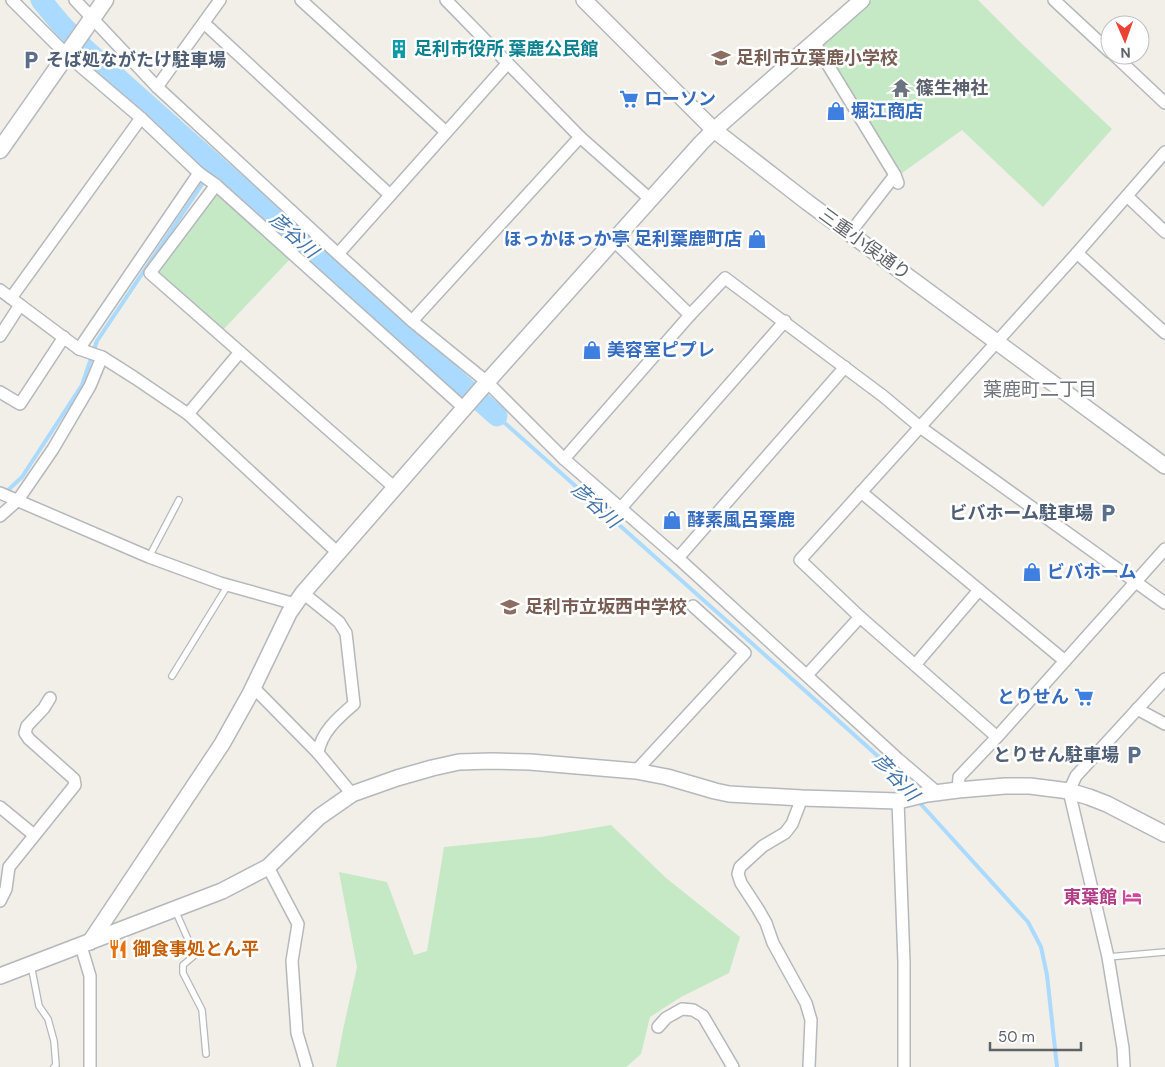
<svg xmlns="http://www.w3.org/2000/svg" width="1165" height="1067" font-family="'DM Sans','Noto Sans JP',sans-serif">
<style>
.green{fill:#c5e8c5}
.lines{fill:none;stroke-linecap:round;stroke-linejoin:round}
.stream{stroke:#aadaff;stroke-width:4}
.river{stroke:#aadaff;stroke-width:21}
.service-casing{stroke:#b5b8bc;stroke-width:8}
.minor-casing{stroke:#b5b8bc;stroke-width:14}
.tertiary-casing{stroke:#b5b8bc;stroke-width:18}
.secondary-casing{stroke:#b6babf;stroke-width:19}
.service{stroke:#fff;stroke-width:5.5}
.minor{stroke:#fff;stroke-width:11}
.tertiary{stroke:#fff;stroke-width:15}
.secondary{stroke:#fff;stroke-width:16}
.labels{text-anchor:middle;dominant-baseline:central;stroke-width:5;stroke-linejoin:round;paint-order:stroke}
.culture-label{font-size:18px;font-weight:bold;fill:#0d838f;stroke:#fff;text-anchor:start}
.education-label{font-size:18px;font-weight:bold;fill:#785e54;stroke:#fff;text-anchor:start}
.service-label{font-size:18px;font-weight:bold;fill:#4e5e75;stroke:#fff;text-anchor:end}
.worship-label{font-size:18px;font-weight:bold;fill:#5b616d;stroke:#fff;text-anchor:start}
.shop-label{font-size:18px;font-weight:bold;fill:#366cbe;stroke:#fff;text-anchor:start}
.street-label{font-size:18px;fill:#5f6368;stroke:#fff}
.hotel-label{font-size:18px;font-weight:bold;fill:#b23c85;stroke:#fff;text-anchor:end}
.food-label{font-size:18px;font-weight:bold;fill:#c56008;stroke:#fff;text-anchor:start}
.water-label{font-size:19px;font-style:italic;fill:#4174aa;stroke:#fff}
.neighbourhood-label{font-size:19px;fill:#70757a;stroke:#fff}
</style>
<rect width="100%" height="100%" fill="#f1efe8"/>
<!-- green -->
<g class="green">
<polygon points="872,0 978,0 1021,43 1112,129 1043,207 962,130 902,173 818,42"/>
<polygon points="216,190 291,258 222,331 154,272"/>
<polygon points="611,825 666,878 740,937 729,973 681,997 650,1017 641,1054 626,1067 336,1067 343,1030 357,967 339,872 387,882 414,955 427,951 444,847 541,837"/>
</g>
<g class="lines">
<!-- stream -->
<g class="stream">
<polyline points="497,416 802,688 880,758 912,794"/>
<polyline points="5,493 22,477 82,385 97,341 215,165"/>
<polyline points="918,801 1028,922 1041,947 1047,975 1057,1067"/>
</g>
<!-- river -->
<polyline class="river" points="41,0 60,23 84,48 497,416"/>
<!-- service casing -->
<g class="service-casing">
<g id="service">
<polyline points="149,557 179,500"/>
<polyline points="172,676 228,585"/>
<polyline points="175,910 195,955 183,965 183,973 202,1010 206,1054"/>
<polyline points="1108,957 1165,952"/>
<polyline points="31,965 39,1006 48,1019 54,1041 56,1065 54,1067"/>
</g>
</g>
<!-- minor casing -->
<g class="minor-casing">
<g id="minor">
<polyline points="12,0 66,54 141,118 199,173 216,185 464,408"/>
<polyline points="75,0 157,87 338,254 412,321 487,382 564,459 678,558 898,759 938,793"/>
<polyline points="301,0 446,132"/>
<polyline points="446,0 580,137 650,199"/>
<polyline points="1054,0 1110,52"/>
<polyline points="204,23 390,195"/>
<polyline points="814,42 895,175 898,183"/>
<polyline points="1114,55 1165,103"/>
<polyline points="157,87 220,0"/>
<polyline points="216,185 150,273 395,488"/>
<polyline points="1127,196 1165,232"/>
<polyline points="850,233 895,175"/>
<polyline points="613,240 690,315"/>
<polyline points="1077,253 1165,333"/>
<polyline points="338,254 507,64"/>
<polyline points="0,290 79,349 102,357 135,378 188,414 338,553"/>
<polyline points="11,298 141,118"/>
<polyline points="412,321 580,137"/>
<polyline points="0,336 20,305"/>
<polyline points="79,349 199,173"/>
<polyline points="0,392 20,404 64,337"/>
<polyline points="188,414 240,352"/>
<polyline points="564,459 690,315 725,278 883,396 920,427 1165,603"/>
<polyline points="861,492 1065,661"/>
<polyline points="0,493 149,557 220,583 295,604"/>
<polyline points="621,508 785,321"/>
<polyline points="0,516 18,500 53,449 90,386 102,357"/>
<polyline points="678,558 845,367"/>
<path d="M303 593 339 622 346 633 354 704C339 717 321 732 318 753L352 794"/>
<polyline points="915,665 979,590"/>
<polyline points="807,675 860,617"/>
<polyline points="253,687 318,753"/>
<polyline points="1137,709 1165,724"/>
<polyline points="997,737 860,617 800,560 1077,253 1165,152"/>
<polyline points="636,771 745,653 693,606"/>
<polyline points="958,790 959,777 997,737 1165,549"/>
<polyline points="802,798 792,824 785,833 763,846 740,867 738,874 741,883 758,909 766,923 773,943 806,1003 811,1020 809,1067"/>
<polyline points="898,801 904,962 904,1067"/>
<polyline points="0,807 34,835"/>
<polyline points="268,867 298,924 292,961 297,1033 307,1067"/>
<polyline points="0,901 6,889 9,867 75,785 74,779 29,739 25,733 27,726 44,708 50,698"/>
<polyline points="81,946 90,976 90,1067"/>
<polyline points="658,1027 666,1018 682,1009 693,1010 703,1016 733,1067"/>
<polyline points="1124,1067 1123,1048 1108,957 1069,791 1076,776 1165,679"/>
</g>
</g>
<!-- tertiary casing -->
<g class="tertiary-casing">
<g id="tertiary">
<polyline points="584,0 714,130 807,202 1165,466"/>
<polyline points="90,942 222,744 250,694 289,613 303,593 487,382 701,143 714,130 862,0"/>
<polyline points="0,976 222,891 268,867 319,817 352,794 397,778 432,768 459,762 492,761 530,762 636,771 667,777 715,791 729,794 802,798 898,801 927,794 958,790 1005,786 1030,786 1069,791 1089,797 1107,804 1165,834"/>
</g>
</g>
<!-- secondary casing -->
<g class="secondary-casing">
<polyline id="secondary" points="0,150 105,0"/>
</g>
<!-- service -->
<use href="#service" class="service"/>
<!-- minor -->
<use href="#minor" class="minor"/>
<!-- tertiary -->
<use href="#tertiary" class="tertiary"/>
<!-- secondary -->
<use href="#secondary" class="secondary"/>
</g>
<!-- icons -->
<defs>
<g id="building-bare" transform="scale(1.5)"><path d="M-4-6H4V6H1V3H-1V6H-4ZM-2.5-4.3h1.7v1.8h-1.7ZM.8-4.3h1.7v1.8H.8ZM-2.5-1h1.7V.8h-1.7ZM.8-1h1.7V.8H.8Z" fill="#0f9aa8" stroke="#fff" stroke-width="2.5" paint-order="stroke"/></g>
<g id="school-bare" transform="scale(1.5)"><path d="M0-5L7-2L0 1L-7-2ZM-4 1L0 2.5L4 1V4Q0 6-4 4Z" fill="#8d6e63" stroke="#fff" stroke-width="2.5" paint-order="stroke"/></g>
<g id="parking-bare" transform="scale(1.5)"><path d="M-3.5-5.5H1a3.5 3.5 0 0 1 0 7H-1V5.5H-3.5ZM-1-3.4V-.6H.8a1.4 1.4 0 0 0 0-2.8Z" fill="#5c6f8a" stroke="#fff" stroke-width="2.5" paint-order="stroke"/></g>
<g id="temple-bare" transform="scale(1.5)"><path d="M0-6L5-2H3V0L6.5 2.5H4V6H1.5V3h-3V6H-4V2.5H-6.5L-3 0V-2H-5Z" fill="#6b7280" stroke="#fff" stroke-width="2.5" paint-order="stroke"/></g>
<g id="supermarket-bare" transform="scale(1.5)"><path d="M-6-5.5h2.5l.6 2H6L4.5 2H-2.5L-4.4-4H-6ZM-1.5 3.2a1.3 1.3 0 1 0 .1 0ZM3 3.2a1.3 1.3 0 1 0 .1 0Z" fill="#3f7fe0" stroke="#fff" stroke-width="2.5" paint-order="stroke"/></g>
<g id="shop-bare" transform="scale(1.5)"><path d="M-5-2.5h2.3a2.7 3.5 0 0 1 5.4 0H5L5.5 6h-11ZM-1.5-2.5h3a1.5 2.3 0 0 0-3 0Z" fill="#3f7fe0" stroke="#fff" stroke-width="2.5" paint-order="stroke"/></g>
<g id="hotel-bare" transform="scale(1.5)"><path d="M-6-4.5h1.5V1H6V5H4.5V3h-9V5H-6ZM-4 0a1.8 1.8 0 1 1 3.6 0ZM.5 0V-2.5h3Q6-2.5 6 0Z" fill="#d1479c" stroke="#fff" stroke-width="2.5" paint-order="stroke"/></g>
<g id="restaurant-bare" transform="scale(1.5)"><path d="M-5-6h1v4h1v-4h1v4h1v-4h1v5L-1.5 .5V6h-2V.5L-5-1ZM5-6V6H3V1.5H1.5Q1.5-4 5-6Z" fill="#e8710a" stroke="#fff" stroke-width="2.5" paint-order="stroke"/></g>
</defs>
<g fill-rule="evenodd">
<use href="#building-bare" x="399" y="49"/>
<use href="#school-bare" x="721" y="58"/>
<use href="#parking-bare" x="31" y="60"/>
<use href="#temple-bare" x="901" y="88"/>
<use href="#supermarket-bare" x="629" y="99"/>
<use href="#shop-bare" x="836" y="111"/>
<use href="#shop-bare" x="757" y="239"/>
<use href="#shop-bare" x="592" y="350"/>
<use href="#parking-bare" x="1108" y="513"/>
<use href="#shop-bare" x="672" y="520"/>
<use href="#shop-bare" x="1032" y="572"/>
<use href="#school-bare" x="510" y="607"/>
<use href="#supermarket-bare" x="1084" y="697"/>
<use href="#parking-bare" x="1134" y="755"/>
<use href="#hotel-bare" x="1132" y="897"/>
<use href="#restaurant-bare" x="118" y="949"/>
</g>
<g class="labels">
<!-- culture labels -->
<g class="culture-label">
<text x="414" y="49">足利市役所 葉鹿公民館</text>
</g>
<!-- education labels -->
<g class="education-label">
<text x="736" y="58">足利市立葉鹿小学校</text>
<text x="525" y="607">足利市立坂西中学校</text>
</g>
<!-- service labels -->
<g class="service-label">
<text x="46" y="60" text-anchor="start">そば処ながたけ駐車場</text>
<text x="1093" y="513">ビバホーム駐車場</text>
<text x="1119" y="755">とりせん駐車場</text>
</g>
<!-- worship labels -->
<g class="worship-label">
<text x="916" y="88">篠生神社</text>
</g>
<!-- shop labels -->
<g class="shop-label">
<text x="644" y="99">ローソン</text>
<text x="851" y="111">堀江商店</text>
<text x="742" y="239" text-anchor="end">ほっかほっか亭 足利葉鹿町店</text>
<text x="607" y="350">美容室ピプレ</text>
<text x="687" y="520">酵素風呂葉鹿</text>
<text x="1047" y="572">ビバホーム</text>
<text x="1069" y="697" text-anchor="end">とりせん</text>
</g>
<!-- street labels -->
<g class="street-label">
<text transform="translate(865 244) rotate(36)">三重小俣通り</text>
</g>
<!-- hotel labels -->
<g class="hotel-label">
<text x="1117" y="897">東葉館</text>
</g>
<!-- food labels -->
<g class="food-label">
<text x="133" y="949">御食事処とん平</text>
</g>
<!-- water labels -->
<g class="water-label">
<text transform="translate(294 235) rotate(42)">彦谷川</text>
<text transform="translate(596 505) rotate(42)">彦谷川</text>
<text transform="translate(896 777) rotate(47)">彦谷川</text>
</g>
<!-- neighbourhood labels -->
<g class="neighbourhood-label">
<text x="1040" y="389">葉鹿町二丁目</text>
</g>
</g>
<!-- north arrow -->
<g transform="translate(1125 40) rotate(178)"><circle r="24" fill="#ffffff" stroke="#bfc1c3"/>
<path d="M0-4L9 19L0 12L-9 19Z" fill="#ea4335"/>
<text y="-8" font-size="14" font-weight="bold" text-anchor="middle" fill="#5f6368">N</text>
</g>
<!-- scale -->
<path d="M990 1042v8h91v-8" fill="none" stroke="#5f6368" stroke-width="2.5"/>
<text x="998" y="1042" font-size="15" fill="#5f6368" stroke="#ffffff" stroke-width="4" paint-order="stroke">50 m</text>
</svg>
